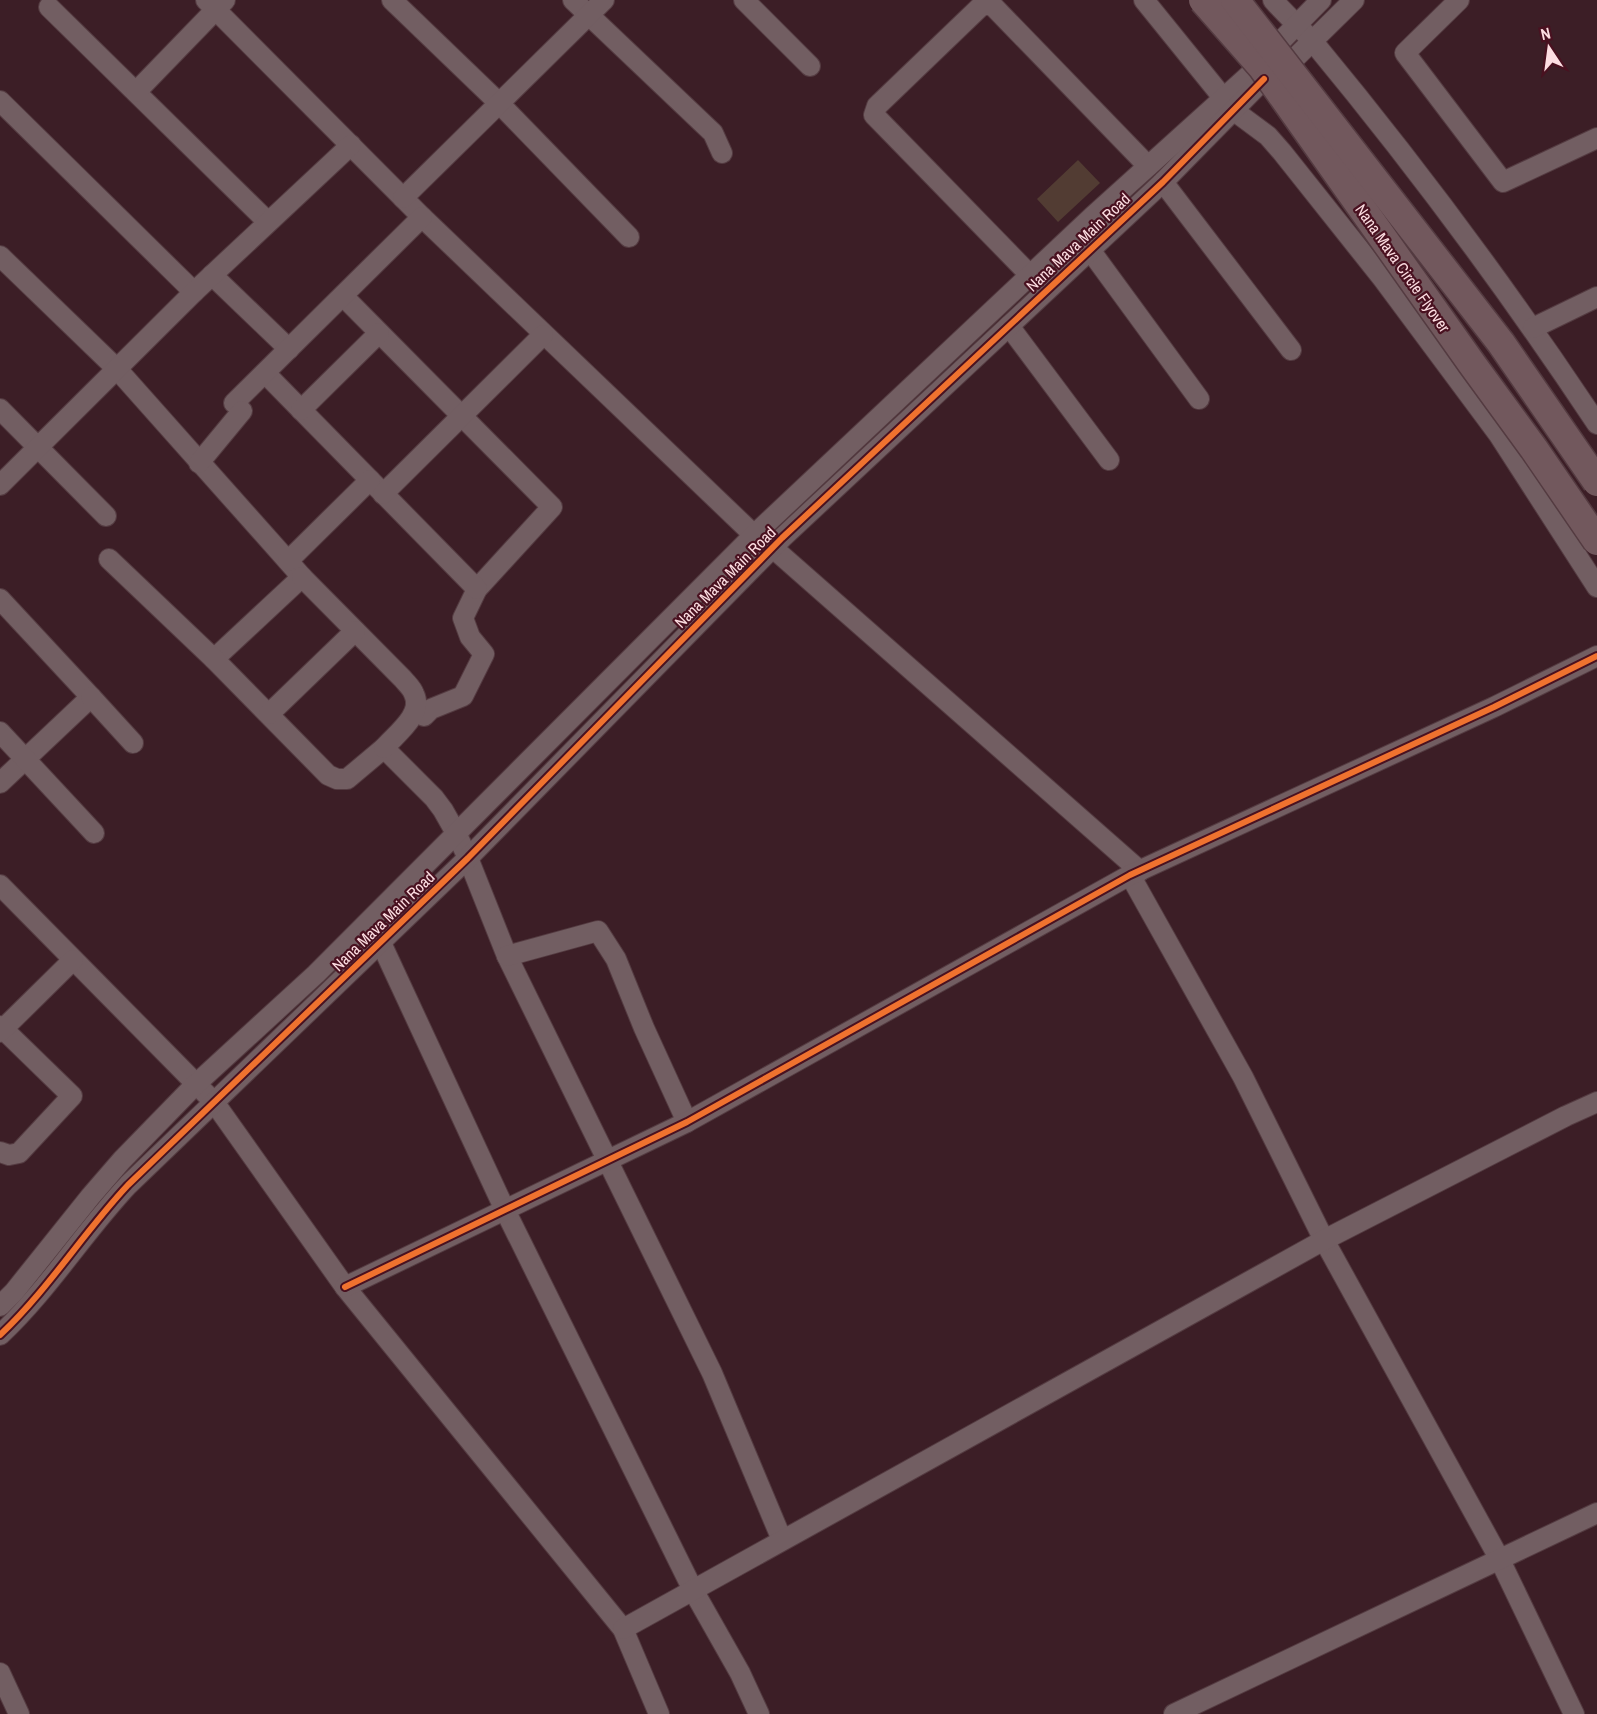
<svg xmlns="http://www.w3.org/2000/svg" width="1597" height="1714" font-family="'Archivo Narrow',sans-serif">
<style>
.building{fill:#523c33}
.lines{fill:none;stroke-linecap:round;stroke-linejoin:round}
.minor-casing{stroke:#543b41;stroke-width:22}
.minor{stroke:#725e62;stroke-width:20}
.highway-bridge-casing{stroke:#543b41;stroke-width:31;stroke-linecap:butt}
.highway-bridge{stroke:#72585d;stroke-width:28}
.cycleway-casing{stroke:#491120;stroke-width:10}
.cycleway{stroke:#ef722f;stroke-width:6}
.labels{text-anchor:middle;dominant-baseline:central;stroke-width:4.5;stroke-linejoin:round;paint-order:stroke}
.street-label{font-size:16px;fill:#fddee2;stroke:#491120}
</style>
<rect width="100%" height="100%" fill="#3c1e26"/>
<!-- building -->
<polygon class="building" points="1078,160 1100,183 1058,222 1037,199"/>
<g class="lines">
<!-- minor casing -->
<g class="minor-casing">
<g id="minor">
<polyline points="206,0 422,217 754,535 773,548 1140,871"/>
<polyline points="392,0 499,103 629,237"/>
<polyline points="573,0 713,133 722,153"/>
<polyline points="744,0 810,66"/>
<polyline points="1144,0 1233,110 1268,136 1282,152 1383,279 1499,435 1597,587"/>
<path d="M1273 0C1286 15 1301 28 1314 43 1415 165 1510 293 1597 424"/>
<polyline points="1459,0 1405,53 1503,182 1597,138"/>
<polyline points="49,7 268,222"/>
<polyline points="1276,46 1321,0"/>
<polyline points="1291,62 1354,0"/>
<polyline points="136,92 225,0"/>
<polyline points="0,101 194,292"/>
<polyline points="1163,182 1291,350"/>
<polyline points="403,198 604,0"/>
<polyline points="1090,250 1199,399"/>
<polyline points="0,256 117,369 302,577 214,659"/>
<polyline points="212,275 289,349"/>
<polyline points="1030,275 874,115 877,106 980,7 987,4 994,7 1148,166"/>
<polyline points="343,296 552,507 477,589 463,618 470,637 484,654 463,696 431,709 424,716"/>
<polyline points="1009,326 1109,460"/>
<polyline points="1533,328 1597,297"/>
<polyline points="265,373 477,589"/>
<polyline points="234,403 422,217"/>
<polyline points="0,409 106,516"/>
<polyline points="301,410 379,333"/>
<polyline points="199,463 242,411"/>
<polyline points="0,485 194,292 351,145"/>
<polyline points="383,494 543,335"/>
<polyline points="109,559 214,659 328,775 337,779 347,779 384,748 434,798 443,810 456,833 468,858 507,956 712,1373 782,1540"/>
<polyline points="288,561 370,480"/>
<path d="M302 577 403 679C407 684 412 688 414 694 424 714 396 734 384 748"/>
<polyline points="0,599 91,697 0,783"/>
<polyline points="91,697 133,743"/>
<polyline points="269,714 355,631"/>
<polyline points="0,732 94,833"/>
<polyline points="1130,875 1243,1077 1324,1240 1499,1558 1574,1714"/>
<polyline points="0,885 214,1102 345,1287 623,1629 659,1714"/>
<polyline points="381,943 505,1210 693,1590 740,1673 759,1714"/>
<polyline points="507,956 598,931 616,959 644,1028 687,1122"/>
<polyline points="0,1026 72,1096 19,1153 9,1155 0,1152"/>
<polyline points="0,1032 73,960"/>
<polyline points="345,1287 687,1122 1130,875 1494,707 1597,656"/>
<polyline points="0,1306 14,1292 90,1197 122,1160 196,1084 316,974 754,535 1093,216 1256,69"/>
<path d="M0 1335C48 1290 83 1233 128 1185L468 858 782 538 1163 182 1264 79"/>
<polyline points="623,1629 1324,1240 1566,1116 1597,1102"/>
<polyline points="0,1673 19,1714"/>
<polyline points="1174,1714 1597,1513"/>
</g>
</g>
<!-- minor -->
<use href="#minor" class="minor"/>
<!-- highway-bridge casing -->
<g class="highway-bridge-casing">
<g id="highway-bridge">
<polyline points="1203,0 1262,67 1472,364 1534,449 1597,541"/>
<polyline points="1235,0 1501,343 1597,482"/>
</g>
</g>
<!-- highway-bridge -->
<use href="#highway-bridge" class="highway-bridge"/>
<!-- cycleway casing -->
<g class="cycleway-casing">
<g id="cycleway">
<polyline points="345,1287 687,1122 1130,875 1494,707 1597,656"/>
<path d="M0 1335C48 1290 83 1233 128 1185L468 858 782 538 1163 182 1264 79"/>
</g>
</g>
<!-- cycleway -->
<use href="#cycleway" class="cycleway"/>
</g>
<g class="labels">
<!-- street labels -->
<g class="street-label">
<text transform="translate(1078 242) rotate(-43)">Nana Mava Main Road</text>
<text transform="translate(1403 268) rotate(55)">Nana Mava Circle Flyover</text>
<text transform="translate(725 577) rotate(-45)">Nana Mava Main Road</text>
<text transform="translate(383 921) rotate(-44)">Nana Mava Main Road</text>
</g>
</g>
<!-- north arrow -->
<g transform="translate(1549 48) rotate(347)" stroke="#491120" stroke-width="4.5" paint-order="stroke">
<path d="M0-4.5L10 22L0 15L-10 22Z" fill="#fddee2"/>
<text y="-9" font-size="16" font-weight="bold" text-anchor="middle" fill="#fddee2">N</text>
</g>
</svg>
